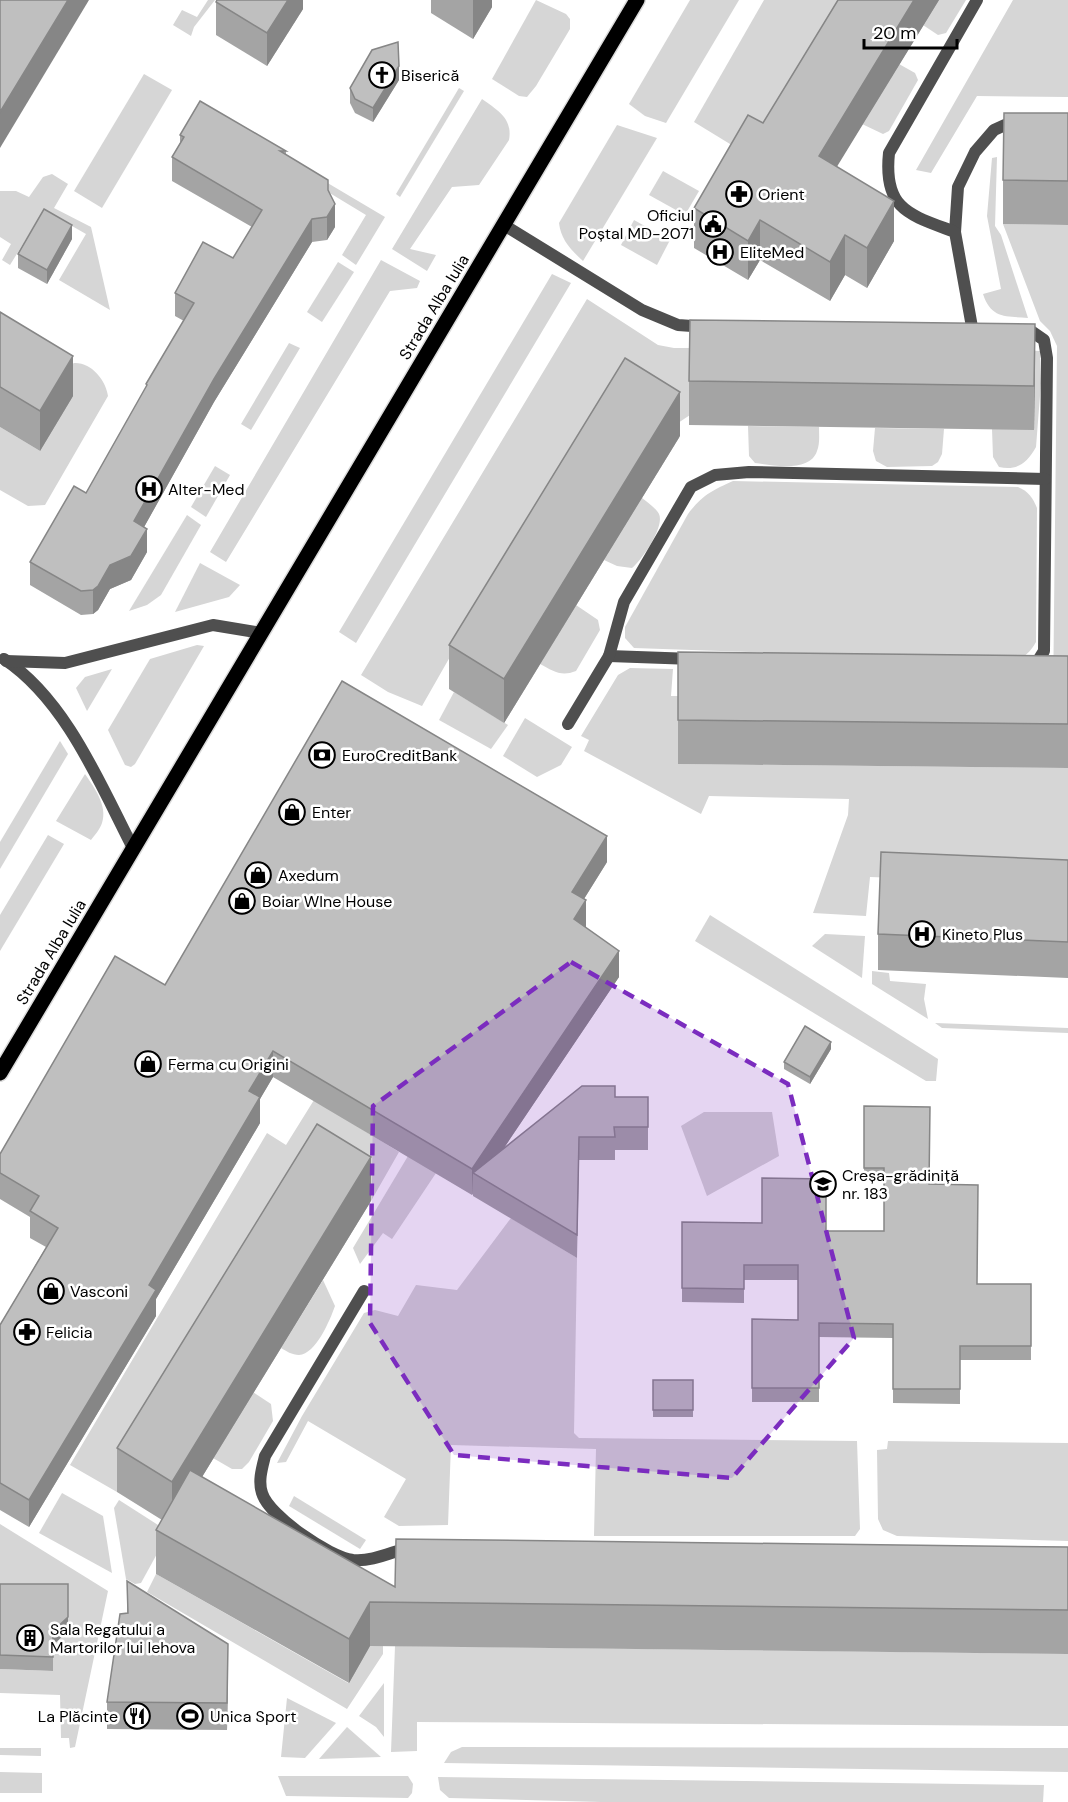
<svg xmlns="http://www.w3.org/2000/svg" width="1068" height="1802" font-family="'DM Sans',sans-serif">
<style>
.green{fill:#d6d6d6}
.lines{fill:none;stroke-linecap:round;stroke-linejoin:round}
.primary-casing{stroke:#dbdbdb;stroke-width:18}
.service{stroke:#4f4f4f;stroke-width:12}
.minor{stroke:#4f4f4f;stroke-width:12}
.primary{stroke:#000;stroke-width:15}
.wall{fill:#a4a4a4}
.shaded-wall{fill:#868686}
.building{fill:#bfbfbf;stroke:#868686;stroke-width:1.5}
.marked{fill:#7b2cbf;fill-opacity:0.2;stroke:#7b2cbf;stroke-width:4.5;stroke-dasharray:12 8;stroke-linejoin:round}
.labels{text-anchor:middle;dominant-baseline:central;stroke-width:5;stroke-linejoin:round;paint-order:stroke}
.poi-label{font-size:16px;fill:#000;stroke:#fff;text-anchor:start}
.street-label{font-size:16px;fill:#000;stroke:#fff}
</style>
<rect width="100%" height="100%" fill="#fff"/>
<!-- green -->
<g class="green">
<polygon points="208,0 215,0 194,27 191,36 173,25 182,10 197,17"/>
<polygon points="536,0 566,14 570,19 570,29 536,86 527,97 519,96 492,79"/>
<polygon points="690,0 739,0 666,123 645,116 629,104"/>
<polygon points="764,0 863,0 748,155 694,122"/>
<polygon points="938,0 966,0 946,33 938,35 923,25"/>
<polygon points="1013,0 1068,0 1068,97 977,96 931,173 916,170"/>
<polygon points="899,64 915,73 918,80 889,131 883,134 862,124"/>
<polygon points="144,74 172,90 102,208 74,191"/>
<polygon points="459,88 464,91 400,197 396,194"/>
<path d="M482 99C497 110 513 118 509 140L479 185 452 187 410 249 436 255 427 271 392 249Z"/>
<path d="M617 125 657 138 583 261C571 250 561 240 559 223Z"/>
<path d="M997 157 995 226 1001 235 1028 318C1006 316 991 319 983 294L1001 289 987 216 992 158Z"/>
<polygon points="304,169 385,217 356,265 342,255 366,215 300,175"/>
<polygon points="663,171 699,191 685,215 649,195"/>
<polygon points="52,174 68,184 54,208 91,227 110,310 59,280 86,234 44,210 10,265 2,260 11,244 0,237 0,191 16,191 29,197 43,177"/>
<polygon points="634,220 670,240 657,265 621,245"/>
<polygon points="1003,224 1068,225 1068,701 1053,701 1057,346 1050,331 1040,321"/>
<polygon points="381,260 420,281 417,288 390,291 226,562 210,552"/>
<polygon points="338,262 354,272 322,322 307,312"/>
<polygon points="552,274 571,283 356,643 339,632"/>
<path d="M587 299 658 345 674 348 943 347 1040 351 1041 383 1036 447C1027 463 1017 471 999 467L993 457 992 429 690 415 669 429 471 620 422 706 388 692 361 675Z"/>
<polygon points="289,343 300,348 251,430 241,424"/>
<path d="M74 363C91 362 106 380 108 396L45 505 28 506 0 490V427L40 451 69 366Z"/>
<path d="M748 426 819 427C819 435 820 444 817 451 810 473 772 465 755 463L749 456Z"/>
<polygon points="875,428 944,429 942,454 938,462 932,466 887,467 876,461 873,451"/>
<polygon points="215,466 230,475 206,517 191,507"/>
<path d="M733 481 1018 487C1028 491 1033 498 1037 508L1036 642C1028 656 1021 660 1006 661L634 648 625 638V627L688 514C702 495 713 490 733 481Z"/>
<path d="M642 498C647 502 656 508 659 514 665 527 641 561 632 568L617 566 604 560Z"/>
<polygon points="187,515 201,525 161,595 147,605 129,611"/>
<polygon points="200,563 240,585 229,597 175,612"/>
<path d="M576 605 598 620 600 630 576 671C561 677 553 671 540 664Z"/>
<polygon points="197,645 204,646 135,764 131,767 125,765 108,730 150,659"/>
<polygon points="630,668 673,669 671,696 678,696 678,764 1068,768 1068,884 870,877 866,916 813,913 848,815 849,799 709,796 701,814 584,751 589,740 581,736 618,675"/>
<polygon points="112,669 87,711 76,688 85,677"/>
<polygon points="454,692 508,725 491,749 439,720"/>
<polygon points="525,718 572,747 561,765 537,777 503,756"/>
<polygon points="60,741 68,754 0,869 0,842"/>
<path d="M85 774C94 787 108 806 102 823 100 829 95 835 91 840L56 821Z"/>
<polygon points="48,835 64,844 0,951 0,915"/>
<polygon points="710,915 938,1059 936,1081 926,1081 695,941"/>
<polygon points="825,934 865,936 862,978 812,946"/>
<polygon points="872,971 889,973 890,981 926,984 924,999 928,1019 872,984"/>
<polygon points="935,1023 1068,1028 1068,1033 942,1028"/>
<polygon points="314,1100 399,1152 371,1201 316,1168 117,1492 70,1465 267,1133 286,1145"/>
<polygon points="704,1112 772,1112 779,1156 707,1196 681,1126"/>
<polygon points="408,1156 436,1173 392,1239 383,1233 360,1264 353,1248"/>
<polygon points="511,1218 577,1258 574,1433 579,1438 857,1441 860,1529 855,1536 594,1536 596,1449 451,1445 448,1525 399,1526 384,1517 406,1479 308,1421 286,1462 277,1463 302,1416 364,1313 375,1310 398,1316 416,1285 457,1290"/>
<path d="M323 1280 335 1306C330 1320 316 1354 299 1355 292 1355 286 1351 281 1348Z"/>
<polygon points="253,1392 271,1404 273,1421 249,1462 242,1469 232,1469 213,1458"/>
<polygon points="888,1441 1068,1443 1068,1541 897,1536 883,1530 878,1519 877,1450 887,1449"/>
<polygon points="62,1493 103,1516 112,1573 39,1533"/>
<polygon points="294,1496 366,1540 360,1549 289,1506"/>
<polygon points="119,1500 169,1532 141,1583 135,1584 126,1579 114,1508"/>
<polygon points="0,1524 108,1591 75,1747 70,1748 69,1738 61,1738 60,1695 0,1693 0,1669 52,1671 53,1645 68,1631 68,1598 0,1598"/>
<polygon points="156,1574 348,1683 383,1624 383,1654 347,1709 147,1592"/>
<polygon points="395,1646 1068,1654 1068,1726 417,1722 417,1751 391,1752"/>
<polygon points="384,1683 384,1737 376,1727 359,1716"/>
<polygon points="287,1698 336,1723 305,1758 281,1757"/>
<polygon points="347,1727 381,1757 319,1759"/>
<polygon points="462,1747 1068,1748 1068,1772 444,1763 451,1752"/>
<polygon points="0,1748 41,1748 41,1756 0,1755"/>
<polygon points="0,1772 42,1773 42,1793 0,1793"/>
<polygon points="278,1776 408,1776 413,1784 412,1793 408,1798 286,1796"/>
<polygon points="438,1777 1044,1785 1043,1802 601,1802 449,1798 440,1790"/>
</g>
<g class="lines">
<!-- primary casing -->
<g class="primary-casing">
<polyline id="primary" points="0,1073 637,0"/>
</g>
<!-- service -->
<g class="service">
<polyline points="504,225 642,310 678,325 706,327"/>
<polyline points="955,232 958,187 975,152 994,130 1005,125 1019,123"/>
<path d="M972 327 955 232C910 215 883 210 889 153L977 0"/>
<polyline points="1020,330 1031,331 1044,340 1047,358 1044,651 1034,667"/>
<polyline points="609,656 693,659"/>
<polyline points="568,724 609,656 624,602 691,487 715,475 749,472 1045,479"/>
<path d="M364 1291 265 1456C262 1468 258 1481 262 1493 269 1516 329 1557 353 1560 373 1562 393 1551 411 1547"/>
</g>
<!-- minor -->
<g class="minor">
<path d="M4 659C66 700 100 784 133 848"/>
<polyline points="6,661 65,663 213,625 261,633"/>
</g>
<!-- primary -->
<use href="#primary" class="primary"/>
</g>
<!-- wall -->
<g class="wall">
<polygon points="303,0 303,9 267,66 216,35 216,2"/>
<polygon points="431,0 492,0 492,7 473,39 431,13"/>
<polygon points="838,0 939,0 836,167 894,241 867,288 845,275 830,301 760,260 748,280 694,248 694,208 763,123"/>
<polygon points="399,80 373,122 355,113 350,103 350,88"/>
<polygon points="1068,113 1068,225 1003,224 1003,180"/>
<polygon points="180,135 286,151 286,155 328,191 335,227 327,240 312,242 214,402 144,527 147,552 131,580 110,589 98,610 93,614 81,615 30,585 30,562 86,493 146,388 146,384 184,321 175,316 175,293 233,258 252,227 172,181 172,157 180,143"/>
<polygon points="72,239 47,284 18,268 18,254"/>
<polygon points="0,312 73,396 40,451 0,427"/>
<polygon points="1035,368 1034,430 689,425 689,381"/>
<polygon points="680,436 504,723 449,689 449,645"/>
<polygon points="678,652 1068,656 1068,768 678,764"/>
<polygon points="1068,860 1068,978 878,970 878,934"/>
<polygon points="607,862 584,899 585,927 619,977 504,1148 615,1097 648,1097 648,1150 615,1150 615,1160 579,1160 577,1258 473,1196 473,1194 472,1195 273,1077 260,1099 260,1123 156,1299 156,1316 29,1527 0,1510 0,1325 46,1247 30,1238 30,1217 0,1199 0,1154 165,985"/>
<polygon points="831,1049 810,1084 784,1069 784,1062"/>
<polygon points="864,1106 929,1184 977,1284 1031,1284 1031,1360 960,1360 960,1404 893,1403 893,1338 819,1337 819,1402 752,1402 752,1319 798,1320 798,1280 744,1280 744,1303 682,1302 682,1222 826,1231 884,1231 884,1182 864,1182"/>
<polygon points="371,1201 202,1477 395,1587 1068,1547 1068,1654 370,1646 349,1683 156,1574 156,1530 162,1520 117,1492 117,1448"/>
<rect x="653" y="1380" width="40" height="37"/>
<polygon points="127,1581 228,1670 227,1730 107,1729 107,1702 127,1613"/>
<polygon points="0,1584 68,1631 53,1645 53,1671 0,1669"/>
</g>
<!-- shaded-wall -->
<g class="shaded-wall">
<polygon points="68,0 89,0 0,148 0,112"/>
<polygon points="288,0 303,0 303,9 267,66 267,33"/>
<polygon points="473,0 492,0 492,7 473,39"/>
<polygon points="914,0 939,0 819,196 819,156"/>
<polygon points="399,66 399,80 373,122 373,108"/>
<polygon points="894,201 894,241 867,288 867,248"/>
<polygon points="335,204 335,227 327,240 327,217"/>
<polygon points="312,219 312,242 214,402 134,545 134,521 214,379"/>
<polygon points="760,220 760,260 748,280 748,241"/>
<polygon points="72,225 72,239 47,284 47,270"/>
<polygon points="845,235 845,275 830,301 830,262"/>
<polygon points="1035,324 1035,368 1034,430 1034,386"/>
<polygon points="73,356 73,396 40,451 40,411"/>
<polygon points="680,392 680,436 504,723 504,679"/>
<polygon points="147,529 147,552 131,580 110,589 98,610 93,614 93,590 110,565"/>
<polygon points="607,836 607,862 572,918 572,892"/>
<polygon points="586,900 586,927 574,946 574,919"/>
<polygon points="619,951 619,977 483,1179 473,1173 472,1195 472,1169"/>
<polygon points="831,1042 831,1049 810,1084 810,1077"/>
<polygon points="273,1051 273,1077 260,1099 260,1123 156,1299 156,1316 29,1527 29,1500 149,1285 249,1091"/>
<polygon points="371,1157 371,1201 172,1526 172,1482"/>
<polygon points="370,1602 370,1646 349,1683 349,1639"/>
<polygon points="68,1617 68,1631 53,1645 53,1671 53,1631"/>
<polygon points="228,1644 228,1670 227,1730 227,1703"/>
</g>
<!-- building -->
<g class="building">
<polygon points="0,0 68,0 0,112"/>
<polygon points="217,0 288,0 267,33 216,2"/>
<polygon points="838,0 914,0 819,156 894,201 867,248 845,235 830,262 760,220 748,241 694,208 748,115 763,123"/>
<polygon points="398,42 399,66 373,108 355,99 350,88 372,50"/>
<polygon points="200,101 286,151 280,151 328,180 328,190 335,204 327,217 312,219 214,379 134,521 147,529 131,556 110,565 98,586 93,590 81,591 30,562 74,486 86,493 147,385 146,384 194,303 175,293 203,242 233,258 262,210 172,157 184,137 180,135"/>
<polygon points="1004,113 1068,113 1068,181 1003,180"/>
<polygon points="44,209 72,225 47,270 18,254"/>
<polygon points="0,312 73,356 40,411 0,387"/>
<polygon points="690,320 1035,324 1034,386 689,381"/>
<polygon points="625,358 680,392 504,679 449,645"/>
<polygon points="678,652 1068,656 1068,724 678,720"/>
<polygon points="342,681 607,836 572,892 586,900 574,919 619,951 472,1169 273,1051 249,1091 260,1097 149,1285 156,1290 29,1500 0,1483 0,1325 58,1228 30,1211 39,1196 0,1173 0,1154 115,956 165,985"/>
<polygon points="881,852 1068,860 1068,942 878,934"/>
<polygon points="805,1026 831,1042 810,1077 784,1062"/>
<polygon points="582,1086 615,1086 615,1097 648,1097 648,1127 614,1127 615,1137 579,1137 577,1235 473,1173"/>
<polygon points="864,1106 930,1107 929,1184 978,1185 977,1284 1031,1284 1031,1346 960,1346 960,1389 893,1389 893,1324 819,1323 819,1388 752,1388 752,1319 798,1320 798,1265 744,1265 744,1289 682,1288 682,1222 762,1223 762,1178 826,1179 826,1231 884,1231 884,1168 864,1168"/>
<polygon points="317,1124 371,1157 172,1482 117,1448"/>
<rect x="653" y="1380" width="40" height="30"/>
<polygon points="190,1470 395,1587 396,1539 1068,1547 1068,1610 370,1602 349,1639 156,1530"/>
<polygon points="127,1581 228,1644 227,1703 107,1702 120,1614 128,1613"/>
<polygon points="0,1584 68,1584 68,1617 53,1631 53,1657 0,1655"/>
</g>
<!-- marked area -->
<path class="marked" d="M571 962 788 1084 854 1338 732 1478 454 1455 370 1323 373 1106Z"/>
<!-- icons -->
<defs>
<g id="church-ring" transform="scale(1.35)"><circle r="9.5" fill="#fff" stroke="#000" stroke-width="1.5"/><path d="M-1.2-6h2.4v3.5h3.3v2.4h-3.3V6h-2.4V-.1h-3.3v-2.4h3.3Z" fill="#000"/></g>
<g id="pharmacy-ring" transform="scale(1.35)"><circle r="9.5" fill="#fff" stroke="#000" stroke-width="1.5"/><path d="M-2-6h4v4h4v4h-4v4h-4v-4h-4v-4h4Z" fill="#000"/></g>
<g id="civic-ring" transform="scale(1.35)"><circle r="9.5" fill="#fff" stroke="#000" stroke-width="1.5"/><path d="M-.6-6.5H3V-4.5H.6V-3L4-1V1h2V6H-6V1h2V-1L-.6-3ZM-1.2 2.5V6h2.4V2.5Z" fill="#000"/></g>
<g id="hospital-ring" transform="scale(1.35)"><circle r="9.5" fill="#fff" stroke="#000" stroke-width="1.5"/><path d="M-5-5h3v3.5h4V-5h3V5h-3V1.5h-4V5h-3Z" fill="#000"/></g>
<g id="bank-ring" transform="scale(1.35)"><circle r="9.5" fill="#fff" stroke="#000" stroke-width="1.5"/><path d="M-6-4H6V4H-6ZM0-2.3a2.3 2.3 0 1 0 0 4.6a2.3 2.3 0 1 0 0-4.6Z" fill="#000"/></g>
<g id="shop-ring" transform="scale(1.35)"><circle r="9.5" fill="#fff" stroke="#000" stroke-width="1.5"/><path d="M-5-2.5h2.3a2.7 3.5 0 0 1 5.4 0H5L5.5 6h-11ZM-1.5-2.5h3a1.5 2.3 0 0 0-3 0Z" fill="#000"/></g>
<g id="school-ring" transform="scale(1.35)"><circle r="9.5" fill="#fff" stroke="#000" stroke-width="1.5"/><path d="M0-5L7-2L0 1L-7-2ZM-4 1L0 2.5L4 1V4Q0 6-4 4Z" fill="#000"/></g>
<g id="building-ring" transform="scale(1.35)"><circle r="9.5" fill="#fff" stroke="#000" stroke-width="1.5"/><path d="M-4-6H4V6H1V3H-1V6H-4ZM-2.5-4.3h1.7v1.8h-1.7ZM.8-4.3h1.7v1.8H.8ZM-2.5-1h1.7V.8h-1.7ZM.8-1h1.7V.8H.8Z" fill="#000"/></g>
<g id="restaurant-ring" transform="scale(1.35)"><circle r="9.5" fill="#fff" stroke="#000" stroke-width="1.5"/><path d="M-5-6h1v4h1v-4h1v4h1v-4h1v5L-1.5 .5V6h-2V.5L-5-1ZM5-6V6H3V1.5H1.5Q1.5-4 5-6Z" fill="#000"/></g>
<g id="stadium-ring" transform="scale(1.35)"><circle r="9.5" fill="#fff" stroke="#000" stroke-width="1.5"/><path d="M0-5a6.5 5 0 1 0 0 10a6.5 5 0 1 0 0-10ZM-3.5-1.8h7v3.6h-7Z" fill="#000"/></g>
</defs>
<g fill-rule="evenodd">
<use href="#church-ring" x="382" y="75"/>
<use href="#pharmacy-ring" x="739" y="194"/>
<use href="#civic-ring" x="713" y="224"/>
<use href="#hospital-ring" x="720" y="252"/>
<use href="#hospital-ring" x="149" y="489"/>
<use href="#bank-ring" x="322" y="755"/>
<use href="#shop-ring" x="292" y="812"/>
<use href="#shop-ring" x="258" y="875"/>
<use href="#shop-ring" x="242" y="901"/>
<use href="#hospital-ring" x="922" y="934"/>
<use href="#shop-ring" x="148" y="1064"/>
<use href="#school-ring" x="823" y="1184"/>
<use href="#shop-ring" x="51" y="1291"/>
<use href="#pharmacy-ring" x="27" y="1332"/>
<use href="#building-ring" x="30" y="1638"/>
<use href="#restaurant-ring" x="137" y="1716"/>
<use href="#stadium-ring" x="190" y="1716"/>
</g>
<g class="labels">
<!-- poi labels -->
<g class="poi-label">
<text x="401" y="75">Biserică</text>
<text x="758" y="194">Orient</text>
<text x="694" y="215" text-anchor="end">Oficiul<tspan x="694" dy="18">Poștal MD-2071</tspan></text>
<text x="740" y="252">EliteMed</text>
<text x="168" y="489">Alter-Med</text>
<text x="342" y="755">EuroCreditBank</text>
<text x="312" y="812">Enter</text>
<text x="278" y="875">Axedum</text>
<text x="262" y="901">Boiar WIne House</text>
<text x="942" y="934">Kineto Plus</text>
<text x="168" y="1064">Ferma cu Origini</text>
<text x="842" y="1175">Creșa-grădiniță<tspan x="842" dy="18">nr. 183</tspan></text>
<text x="70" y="1291">Vasconi</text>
<text x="46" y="1332">Felicia</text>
<text x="50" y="1629">Sala Regatului a<tspan x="50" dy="18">Martorilor lui Iehova</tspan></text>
<text x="118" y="1716" text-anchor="end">La Plăcinte</text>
<text x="210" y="1716">Unica Sport</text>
</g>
<!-- street labels -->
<g class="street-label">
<text transform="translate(434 307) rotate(-59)">Strada Alba Iulia</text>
<text transform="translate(51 952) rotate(-59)">Strada Alba Iulia</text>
</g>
</g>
<!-- scale -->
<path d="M864 39v9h93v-9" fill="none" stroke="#000000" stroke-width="3"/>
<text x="873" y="39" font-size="18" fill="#000000" stroke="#ffffff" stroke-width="4.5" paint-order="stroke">20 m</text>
</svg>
